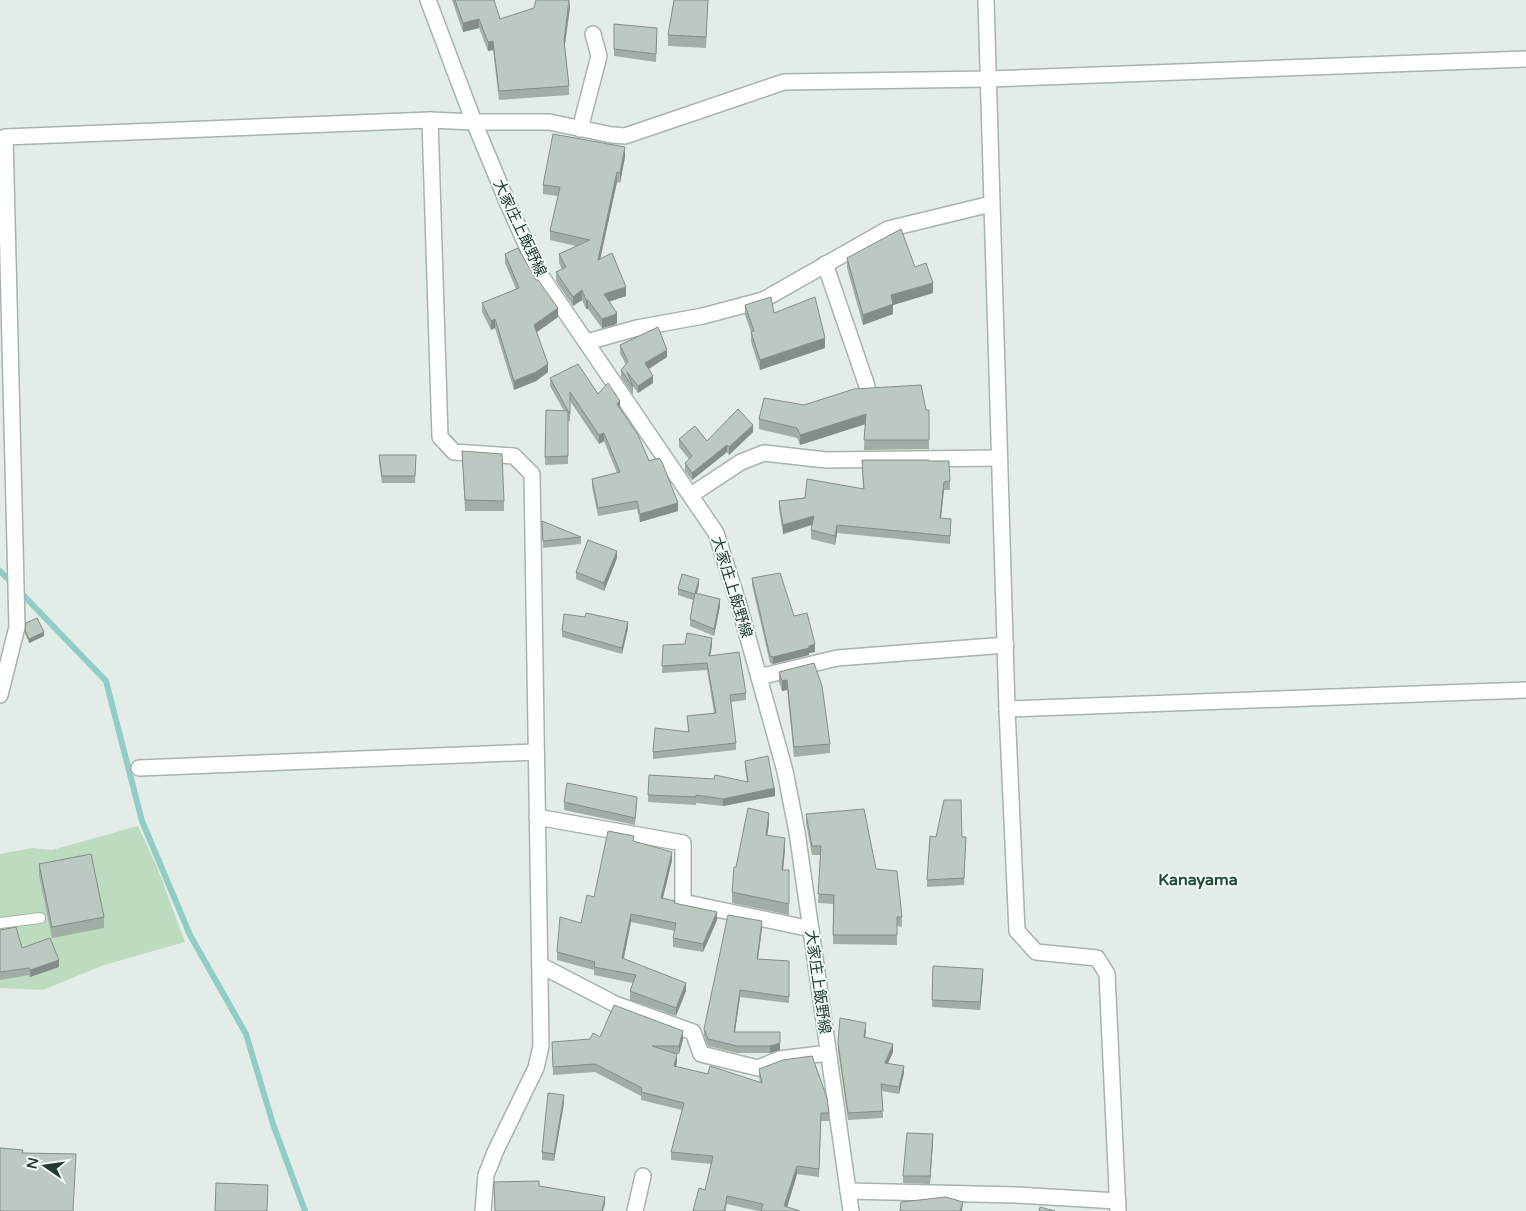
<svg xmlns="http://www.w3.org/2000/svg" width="1526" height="1211" font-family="'Varela Round','Noto Sans JP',sans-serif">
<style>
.green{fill:#bddbbe}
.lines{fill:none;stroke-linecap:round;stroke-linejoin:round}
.stream{stroke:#8fcdc6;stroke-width:6}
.lane-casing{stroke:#a6b4ab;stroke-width:12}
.street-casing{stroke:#a6b4ab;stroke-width:18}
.secondary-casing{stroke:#a2b7aa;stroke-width:18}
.lane{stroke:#fff;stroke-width:10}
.street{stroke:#fff;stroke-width:15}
.secondary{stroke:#fff;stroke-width:15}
.wall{fill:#a2ada6}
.shaded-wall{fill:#848d87}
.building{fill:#bcc9c1;stroke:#848d87}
.labels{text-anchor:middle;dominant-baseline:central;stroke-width:4;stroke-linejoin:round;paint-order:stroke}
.street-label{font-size:15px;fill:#243c2f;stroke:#f3f9f5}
.neighbourhood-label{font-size:16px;font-weight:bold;fill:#214d37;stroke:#f3f9f5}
</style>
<rect width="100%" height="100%" fill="#e3ece6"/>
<!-- green -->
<polygon class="green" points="138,826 157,867 185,942 104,965 43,990 0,988 0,854 32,848 52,850"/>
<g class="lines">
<!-- stream -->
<polyline class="stream" points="0,571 106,681 142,821 190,935 246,1034 273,1124 305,1211"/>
<!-- lane casing -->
<g class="lane-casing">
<polyline id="lane" points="0,923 40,918"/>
</g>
<!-- street casing -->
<g class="street-casing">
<g id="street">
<polyline points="986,0 1007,709 1017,931 1036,952 1097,958 1107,974 1118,1211"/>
<polyline points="430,120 440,437 454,452 514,456 532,474 541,1046 536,1068 496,1150 486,1175 483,1211"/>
<polyline points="580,129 599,56 593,34"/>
<polyline points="825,264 867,386"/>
<polyline points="587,342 637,328 703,316 763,300 888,229 991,204"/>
<polyline points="691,495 741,462 764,453 826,460 999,458"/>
<polyline points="759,677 837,658 1006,645"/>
<polyline points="0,695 17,627 5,137 430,120 474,122 549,122 612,135 625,136 784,82 988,79 1526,59"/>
<polyline points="1007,709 1526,690"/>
<polyline points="139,768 536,752"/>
<polyline points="537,817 683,843 683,902 811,929"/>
<polyline points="540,965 615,1004 693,1032 701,1054 758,1068 780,1059 828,1053"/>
<polyline points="848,1191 1016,1195 1118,1201"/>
<polyline points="635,1211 643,1176"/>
</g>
</g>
<!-- secondary casing -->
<g class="secondary-casing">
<polyline id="secondary" points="428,0 474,122 508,204 539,273 716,533 738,602 765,699 785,771 797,832 851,1211"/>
</g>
<!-- lane -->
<use href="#lane" class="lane"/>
<!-- street -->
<use href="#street" class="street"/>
<!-- secondary -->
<use href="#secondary" class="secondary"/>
</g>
<!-- wall -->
<g class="wall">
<polygon points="452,0 494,0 500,19 570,7 565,45 569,86 569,95 499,100 493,50 488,51 479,28 463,32"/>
<polygon points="674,0 708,0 706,48 668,46 668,35"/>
<polygon points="614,24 657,35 656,62 614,56"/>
<polygon points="625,157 620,183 617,182 600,259 626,296 609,302 617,323 614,325 602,328 588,309 586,309 582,300 573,306 556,281 556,272 562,269 559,263 559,254 576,246 550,240 550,231 558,196 543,194 543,185"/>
<polygon points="505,254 536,280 558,317 537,332 548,372 536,381 514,390 495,328 491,330 482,312 482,303 516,289 505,263"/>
<polygon points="847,258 915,267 933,293 893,305 893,314 863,325 847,268"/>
<polygon points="745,305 774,313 825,348 760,370 751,342 751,332 745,315"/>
<polygon points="620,345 667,357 649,369 653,383 638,393 633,386 633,395 621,377 621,370 626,365 620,353"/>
<polygon points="550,378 598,394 620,408 678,511 640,522 637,509 598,516 592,487 592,479 617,473 604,441 599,444 570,401 570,422 568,420 568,464 545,465 546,410 564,411 550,386"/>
<polygon points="804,405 929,410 929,449 864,450 865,424 800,445 797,438 759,429 759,419"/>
<polygon points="753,432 729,455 727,452 692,480 685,471 685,463 689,459 679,447 679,439 707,441"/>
<polygon points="462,451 504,501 504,511 465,511"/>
<polygon points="379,455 416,463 415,483 382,483 379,462"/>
<polygon points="862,460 929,461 950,481 950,490 944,490 941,518 951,527 950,544 837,533 835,545 811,539 811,530 812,525 783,534 779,509 779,501 863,489"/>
<polygon points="542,521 581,537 581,544 543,548"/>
<polygon points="617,558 604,591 576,579 576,572"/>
<polygon points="752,578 794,616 815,652 809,653 809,655 773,664 770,663 752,585"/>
<polygon points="699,585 697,593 720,606 714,636 690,626 690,619 693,600 678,595 678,589"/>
<polygon points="628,628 622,654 562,637 562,631"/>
<polygon points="25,630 44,636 29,643 25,634"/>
<polygon points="663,645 712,645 710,656 746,693 746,700 731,702 736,743 736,750 653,759 653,752 688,732 687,716 714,713 707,670 662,673"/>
<polygon points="779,672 830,744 830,753 794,757 787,690 782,691 779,682"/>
<polygon points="745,761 775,796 723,806 696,803 696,805 648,802 649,775 747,782 745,768"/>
<polygon points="564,802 637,804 635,825 564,810"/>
<polygon points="806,814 876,869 902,917 902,927 897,926 897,945 833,944 833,904 818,903 821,855 812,855 806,823"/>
<polygon points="769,823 767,835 785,849 783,870 789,870 789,915 732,903 732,892 736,867"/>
<polygon points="962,837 966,837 964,885 927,887 927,880"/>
<polygon points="634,841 672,860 663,898 717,920 703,952 673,947 673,938 675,931 631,922 624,958 686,991 676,1016 630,1000 630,991 633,983 594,975 594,970 557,960 557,952 581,923 594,897"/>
<polygon points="39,864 104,917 104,928 52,938 39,875"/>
<polygon points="762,928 758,959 789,961 789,1003 740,997 735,1032 780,1050 770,1053 737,1053 708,1046 704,1036 704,1029"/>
<polygon points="0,930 22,948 59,967 30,977 29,975 0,980"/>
<polygon points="933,966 983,976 980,1010 932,1007"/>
<polygon points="866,1031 865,1037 893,1052 888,1063 904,1073 899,1094 882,1091 883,1118 848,1120 838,1050 838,1043"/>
<polygon points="600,1037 683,1039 679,1054 675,1054 677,1062 676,1067 708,1074 760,1082 759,1077 759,1069 829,1113 829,1121 821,1121 819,1177 797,1174 787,1207 800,1211 758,1211 727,1204 726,1211 693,1211 705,1190 711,1164 671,1160 671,1152 682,1110 641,1100 641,1096 595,1072 553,1075 552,1042 590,1039"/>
<polygon points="564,1103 554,1161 542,1160 542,1152"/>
<polygon points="933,1141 930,1184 903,1183 903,1176"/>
</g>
<!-- shaded-wall -->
<g class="shaded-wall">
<polygon points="570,0 570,7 564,50 564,41"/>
<polygon points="479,19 479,28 463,32 463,23"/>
<polygon points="493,41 493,50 488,51 488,42"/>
<polygon points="625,147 625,157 620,183 620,173"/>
<polygon points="617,172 617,182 598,269 598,260"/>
<polygon points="933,283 933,293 893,305 893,314 863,325 863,315 891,295"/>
<polygon points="626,287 626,296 604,303 604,294"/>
<polygon points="582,290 582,300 573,306 573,297"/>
<rect x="586" y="300" width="2" height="9"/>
<polygon points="558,308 558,317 534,334 534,325"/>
<polygon points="617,313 617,323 614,325 602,328 602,319"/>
<polygon points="495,319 495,328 491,330 491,321"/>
<polygon points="825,338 825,348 760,370 760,360"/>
<polygon points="667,350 667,357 645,371 645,363"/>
<polygon points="548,364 548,372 536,381 514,390 514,381"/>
<polygon points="653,376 653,383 638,393 638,386"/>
<polygon points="620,401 620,409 617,404"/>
<polygon points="866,414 866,424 800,445 800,435"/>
<polygon points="753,425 753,432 729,455 729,447"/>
<polygon points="604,433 604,441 599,444 599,435"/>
<polygon points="727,445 727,452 692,480 692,473"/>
<polygon points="944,482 944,490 940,526 940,518"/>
<polygon points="678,503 678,511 640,522 640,514"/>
<polygon points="814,516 814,524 783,534 783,525"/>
<polygon points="837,525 837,533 835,545 835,536"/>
<polygon points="617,551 617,558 604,591 604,583"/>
<polygon points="699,579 699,585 695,600 695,594"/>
<polygon points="720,599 720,606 714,636 714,629"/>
<polygon points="628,622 628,628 622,654 622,648"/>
<polygon points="44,632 44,636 29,643 29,639"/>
<polygon points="712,638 712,645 709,663 709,656"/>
<polygon points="815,644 815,652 809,653 809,655 773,664 773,657"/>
<polygon points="787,680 787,690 782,691 782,681"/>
<polygon points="775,788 775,796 723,806 723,799"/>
<polygon points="769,813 769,823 766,846 766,835"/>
<polygon points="785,838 785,849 782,881 782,870"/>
<polygon points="672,852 672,860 661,906 661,898"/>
<polygon points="717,912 717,920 703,952 703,944"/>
<polygon points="631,914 631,922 622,966 622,958"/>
<polygon points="762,921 762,928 757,966 757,959"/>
<polygon points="59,960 59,967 30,977 30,970"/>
<polygon points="983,969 983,976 980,1010 980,1002"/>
<polygon points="686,983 686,991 676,1016 676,1008"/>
<polygon points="740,990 740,997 734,1038 734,1032"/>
<polygon points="866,1023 866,1031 864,1044 864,1037"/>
<polygon points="683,1031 683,1039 679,1054 679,1046"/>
<polygon points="780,1043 780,1050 770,1053 770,1046"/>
<polygon points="893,1044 893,1052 885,1070 885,1063"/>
<polygon points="677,1054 677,1062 674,1074 674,1066"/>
<polygon points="904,1066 904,1073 899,1094 899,1087"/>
<polygon points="564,1095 564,1103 554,1161 554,1154"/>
<polygon points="933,1134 933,1141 930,1184 930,1176"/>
<polygon points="797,1166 797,1174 786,1211 784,1206"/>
<polygon points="605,1197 605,1204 603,1211 602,1211"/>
<polygon points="963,1202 962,1211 960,1211"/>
</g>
<!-- building -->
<g class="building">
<polygon points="455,0 494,0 500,19 534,8 536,0 569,0 564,41 569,86 499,91 493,41 488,42 479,19 463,23"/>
<polygon points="674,0 708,0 706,37 668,35"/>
<polygon points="614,24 657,28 656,54 614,49"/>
<polygon points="553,134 625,147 620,173 617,172 598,260 612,253 626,287 604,294 617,313 614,315 602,319 588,300 586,300 582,290 573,297 556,272 566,267 559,254 590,240 550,231 560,187 543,185"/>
<polygon points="901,229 915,267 926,263 933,283 891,295 893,304 863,315 847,258"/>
<polygon points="518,248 536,280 538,280 558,308 534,325 548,364 536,372 514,381 495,319 491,321 482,303 519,288 505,254"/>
<polygon points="771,297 774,313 815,297 825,338 760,360 751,332 754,331 745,305"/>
<polygon points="658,327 667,350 645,363 653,376 638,386 627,372 633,387 621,370 628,362 620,345"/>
<polygon points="578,364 598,394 608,383 620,401 617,404 638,435 649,461 659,458 662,462 678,503 640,514 637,501 598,508 592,479 620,472 604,433 599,435 570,392 570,414 568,411 568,456 545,457 546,410 568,411 550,378"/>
<polygon points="921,385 926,410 929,410 929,440 864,440 866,414 800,435 797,428 759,419 764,398 804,405 854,389"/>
<polygon points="738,409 753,425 729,447 727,445 692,473 685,463 692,456 679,439 695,426 707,441"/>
<polygon points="462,451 502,454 504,501 465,500"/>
<polygon points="379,455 416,455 415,476 382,476"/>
<polygon points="862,460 929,460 929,461 949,461 950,481 944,482 940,518 951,519 950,536 837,525 835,536 811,530 814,516 783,525 779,501 805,498 807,479 864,489"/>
<polygon points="542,521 581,537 543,541"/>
<polygon points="588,540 617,551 604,583 576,572"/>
<polygon points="780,573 794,616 807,613 815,644 809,646 809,648 773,657 770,656 752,578"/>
<polygon points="682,574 699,579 695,594 678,589"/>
<polygon points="695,593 720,599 714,629 690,619"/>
<polygon points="586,613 628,622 622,648 562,631 564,614 585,617"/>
<polygon points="37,618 44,632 29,639 25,630 26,623"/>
<polygon points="687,633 712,638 709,656 739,652 746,693 730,695 736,743 653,752 655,728 689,732 687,716 716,713 707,663 662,666 663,645 685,644"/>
<polygon points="814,663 822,686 830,744 794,747 787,680 782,681 779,672"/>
<polygon points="768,756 774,788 775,788 723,799 696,795 696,797 648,795 649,775 714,779 715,775 748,782 745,761"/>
<polygon points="567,783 637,797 635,818 564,802"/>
<polygon points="944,800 961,800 962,837 966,837 964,878 927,880 930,836 936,837"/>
<polygon points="748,808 769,813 766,835 785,838 782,870 789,870 789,904 732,892 734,867 736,867"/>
<polygon points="864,809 876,869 897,871 902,917 897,917 897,935 833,935 834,895 818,894 821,846 812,846 806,814"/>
<polygon points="608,831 634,836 633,841 672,852 661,898 675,901 674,903 717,912 703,944 673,938 676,923 631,914 622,958 686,983 676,1008 630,991 636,975 594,967 595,962 557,952 560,917 581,923 587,895 594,897"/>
<polygon points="91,854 104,917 52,927 39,864"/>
<polygon points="728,915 762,921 757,959 789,961 789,997 740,990 734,1032 780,1032 780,1043 770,1046 737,1046 708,1039 704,1029"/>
<polygon points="16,927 22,948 50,938 59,960 30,970 29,968 0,972 0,930"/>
<polygon points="933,966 983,969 980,1002 932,1000"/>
<polygon points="614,1005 683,1031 679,1046 652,1046 677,1054 674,1066 708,1074 710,1066 762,1083 759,1069 783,1060 812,1056 827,1098 829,1113 821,1113 819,1169 797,1166 784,1206 800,1211 761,1211 763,1204 727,1196 724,1211 693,1211 699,1188 705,1190 713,1156 671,1152 684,1103 641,1092 642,1088 595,1064 553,1067 552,1042 590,1039 593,1033 600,1037"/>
<polygon points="840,1018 866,1023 864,1037 893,1044 885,1063 904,1066 899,1087 881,1084 883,1111 848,1113 838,1043"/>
<polygon points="548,1093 564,1095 554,1154 542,1152"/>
<polygon points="907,1133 933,1134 930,1176 903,1176"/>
<polygon points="0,1148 23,1150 22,1153 76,1154 73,1211 0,1211"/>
<polygon points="539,1181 539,1186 605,1197 602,1211 495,1211 494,1182"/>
<polygon points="216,1183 268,1185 267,1211 215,1211"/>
<polygon points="946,1197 963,1202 960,1211 900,1211 901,1202"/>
<polygon points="1040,1207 1055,1211 1039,1211"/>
</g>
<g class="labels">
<!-- street labels -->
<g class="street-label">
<text transform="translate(520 228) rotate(65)">大家庄上飯野線</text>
<text transform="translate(732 587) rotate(73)">大家庄上飯野線</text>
<text transform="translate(818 982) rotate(82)">大家庄上飯野線</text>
</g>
<!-- neighbourhood labels -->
<g class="neighbourhood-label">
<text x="1198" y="880">Kanayama</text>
</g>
</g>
<!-- north arrow -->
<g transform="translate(45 1166) rotate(283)" stroke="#f3f9f5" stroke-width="4" paint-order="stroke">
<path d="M0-4L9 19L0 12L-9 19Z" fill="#243c2f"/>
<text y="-8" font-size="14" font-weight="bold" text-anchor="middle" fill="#243c2f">N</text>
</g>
</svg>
